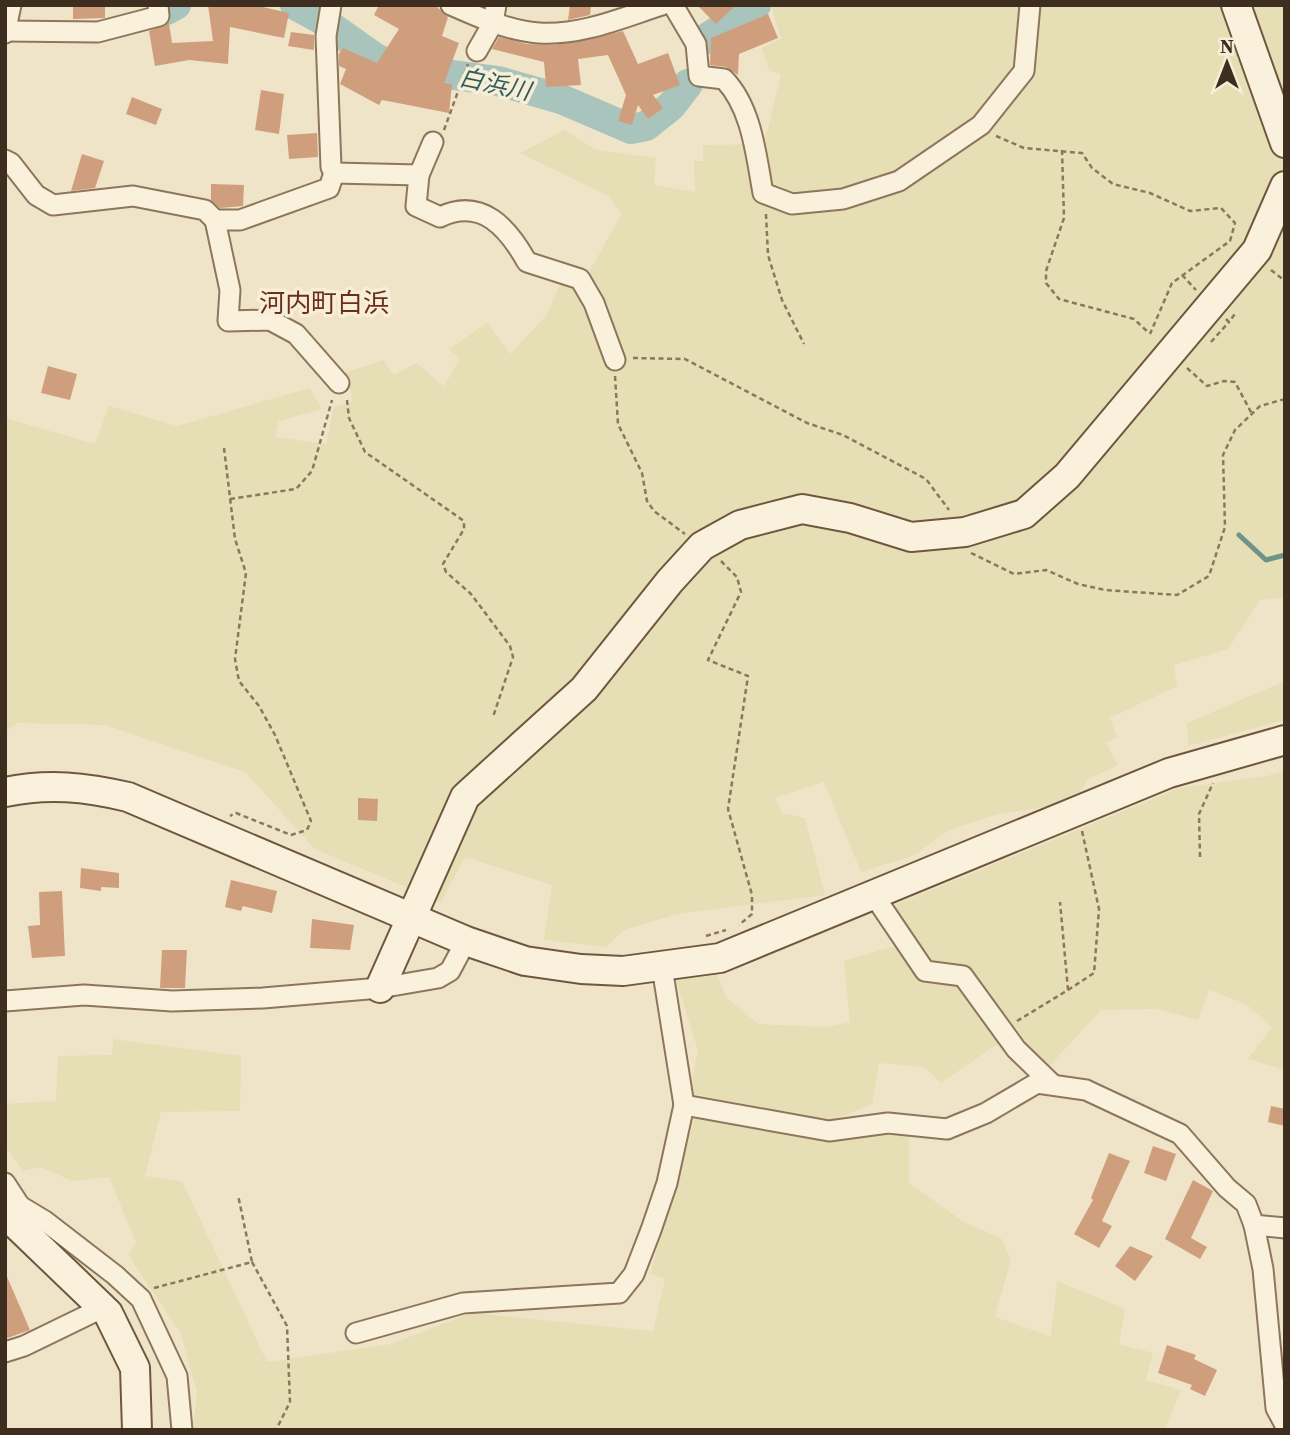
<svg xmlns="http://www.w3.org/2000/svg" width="1290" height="1435" font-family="'Source Serif 4','Noto Sans JP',serif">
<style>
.farmland{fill:#e6deb5}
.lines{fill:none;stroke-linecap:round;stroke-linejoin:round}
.stream{stroke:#6f938a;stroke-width:5}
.river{stroke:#a9c4bc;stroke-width:30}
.building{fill:#cf9f7d}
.street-casing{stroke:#8d765c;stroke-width:23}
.secondary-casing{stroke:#6f573f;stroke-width:32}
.path{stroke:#8d765c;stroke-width:2.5;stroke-dasharray:5 3.5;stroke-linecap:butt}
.street{stroke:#faf1dc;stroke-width:19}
.secondary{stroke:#faf1dc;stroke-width:28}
.labels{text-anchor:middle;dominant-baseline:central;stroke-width:7;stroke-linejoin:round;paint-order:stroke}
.water-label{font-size:24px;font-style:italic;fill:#2f5d5a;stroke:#f7eed8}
.quarter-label{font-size:26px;fill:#6b2e1e;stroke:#f7eed8}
</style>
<rect width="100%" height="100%" fill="#f0e4c8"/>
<!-- farmland -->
<g class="farmland">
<polygon points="771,5 1285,5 1285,598 1260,600 1228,649 1174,665 1177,686 1110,718 1117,737 1106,743 1118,765 1088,779 1081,791 1045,807 998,814 949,830 915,855 861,872 824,782 775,798 782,813 805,818 825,895 677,914 624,930 606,947 544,940 552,885 465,857 441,902 315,849 245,772 105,725 17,723 5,732 5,418 95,444 109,406 177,426 310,388 322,409 279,421 275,437 326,444 334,407 352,402 351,390 341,374 384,360 394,375 416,363 444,386 460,359 449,349 487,323 510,354 546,316 562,280 578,292 622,213 608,196 520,153 565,130 596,150 656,158 654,185 695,192 694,161 703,161 703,145 764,144 781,74 769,71 762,48 781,39"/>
<polygon points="1285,681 1285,720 1188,746 1187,723"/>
<polygon points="1285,771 1285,1070 1248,1059 1272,1027 1246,1004 1209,990 1198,1020 1157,1009 1101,1010 1045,1071 1024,1043 999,1043 941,1083 925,1067 879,1063 872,1104 830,1121 694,1094 692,1079 698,1051 676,980 715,968 726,997 758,1024 828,1027 850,1022 844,961 911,941 892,906 1180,788 1267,776"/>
<polygon points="113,1039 241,1056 240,1111 161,1112 145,1176 182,1181 267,1362 391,1344 472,1313 653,1331 665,1279 650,1274 695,1117 909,1134 909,1183 964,1222 1001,1238 1011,1259 995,1317 1051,1336 1057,1281 1125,1309 1119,1344 1153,1353 1146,1380 1181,1390 1165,1430 193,1430 197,1393 181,1334 128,1255 136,1243 109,1177 72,1181 41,1167 23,1171 5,1146 5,1104 56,1101 58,1056 112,1055"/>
</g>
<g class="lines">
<!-- stream -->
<polyline class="stream" points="1239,535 1266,560 1285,555"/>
<!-- river -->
<g class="river">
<polyline points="295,5 319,18 374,57 393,67 498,81 561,99 631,129 646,126 671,106 688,84"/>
<polyline points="167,10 176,5"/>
<polyline points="704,40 756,5"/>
</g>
</g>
<!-- building -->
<g class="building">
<polygon points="73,5 105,5 105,18 73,19"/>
<polygon points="208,5 254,5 289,13 284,38 230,27 228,64 189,60 155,66 149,31 169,23 172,43 213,41"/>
<polygon points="379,5 435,5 448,17 442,36 459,43 444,83 452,84 449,113 382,100 379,105 340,84 346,69 339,66 339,54 343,48 377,63 399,29 374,15"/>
<polygon points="570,5 591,5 590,15 568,20"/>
<polygon points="697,5 736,5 716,24"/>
<polygon points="768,14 778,38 739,54 738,75 726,67 710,65 711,38"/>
<polygon points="623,31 638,64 668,53 680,85 653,95 663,108 648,119 638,105 632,125 618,121 626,95 608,55 578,59 581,85 546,87 544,62 492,49 499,37 526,44 556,45"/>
<polygon points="291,32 314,35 314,50 288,46"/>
<polygon points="261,90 284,94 279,134 255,130"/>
<polygon points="132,97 162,109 156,125 126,114"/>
<polygon points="317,133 318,157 289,159 287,135"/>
<polygon points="82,154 104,161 95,188 71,191"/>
<polygon points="211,184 244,185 243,206 220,208 211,200"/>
<polygon points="48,366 77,374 70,400 41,393"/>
<polygon points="358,798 378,799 377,821 358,820"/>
<polygon points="81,868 119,873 119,888 101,887 101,891 80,888"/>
<polygon points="231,880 277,891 272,913 243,906 241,911 225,907"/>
<polygon points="62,891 65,956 32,958 28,926 40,925 39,892"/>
<polygon points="312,919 354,925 350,950 310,948"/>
<polygon points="162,950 187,950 185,988 160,988"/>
<polygon points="1271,1106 1285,1109 1285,1126 1268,1122"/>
<polygon points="1153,1146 1176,1154 1166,1181 1144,1173"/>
<polygon points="1109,1153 1130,1161 1102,1221 1112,1226 1099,1248 1074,1234 1093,1200 1091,1198"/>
<polygon points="1193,1180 1213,1191 1191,1238 1207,1247 1200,1259 1165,1239"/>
<polygon points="1130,1246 1153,1256 1135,1281 1115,1266"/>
<polygon points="5,1272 30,1330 5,1339"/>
<polygon points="1167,1345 1196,1355 1194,1359 1217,1370 1205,1396 1190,1389 1192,1385 1158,1373"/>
</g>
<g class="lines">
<!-- street casing -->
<g class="street-casing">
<g id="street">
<polyline points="331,5 326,36 331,167 334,173"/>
<path d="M451 5C478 17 509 31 539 33 581 36 624 17 662 5"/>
<path d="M673 5 696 44 699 76 724 79C752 108 756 155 763 193L792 204 843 199 899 181 981 125 1024 71 1030 5"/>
<polyline points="6,31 98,32 159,16 158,5"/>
<polyline points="5,33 11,5"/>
<polyline points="477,51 493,23 496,5"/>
<path d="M433 142 419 175 416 206 440 217C482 197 508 228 527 262L580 279 594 303 615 360"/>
<polyline points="5,160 11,163 36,195 53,205 133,196 205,210 215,220 240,220 329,188 334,173 419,175"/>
<polyline points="215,220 230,290 228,321 270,320 296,334 339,383"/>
<polyline points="875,897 925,971 963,976 1016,1049 1051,1083"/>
<polyline points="5,1001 84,995 172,1001 263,998 380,988 438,978 450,971 466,941"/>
<polyline points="684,1105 829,1131 888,1123 947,1129 986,1113 1037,1083 1086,1090 1180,1134 1227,1188 1246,1204 1254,1225 1285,1228"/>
<polyline points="5,1183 20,1206 13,1217"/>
<polyline points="20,1206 45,1221 115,1275 141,1299 177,1376 182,1430"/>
<polyline points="1254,1225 1263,1269 1276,1408 1284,1423"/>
<polyline points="356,1333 463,1303 619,1293 634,1274 651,1230 667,1183 684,1105 662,967"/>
<polyline points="5,1352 24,1346 96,1311 100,1304"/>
</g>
</g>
<!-- secondary casing -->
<g class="secondary-casing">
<g id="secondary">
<polyline points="1236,5 1285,143"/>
<path d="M5 792C49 783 85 787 128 797L466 941 525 961 581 969 623 971 720 958 1169 773 1285 740"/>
<polyline points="380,988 465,797 584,689 670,581 702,546 740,525 802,509 850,518 911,537 965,532 1024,514 1067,476 1257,250 1285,186"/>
<polyline points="5,1214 108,1313 135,1368 137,1430"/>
</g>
</g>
<!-- path -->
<g class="path">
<polyline points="444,130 468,64"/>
<polyline points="996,136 1024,148 1082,153 1092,168 1113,184 1150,193 1190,211 1221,208 1235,223 1230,241 1172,283 1150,334"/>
<polyline points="1062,150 1064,218 1046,271 1046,283 1059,299 1134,319 1149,333"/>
<polyline points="766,214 768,255 782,300 804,344"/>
<polyline points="1271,270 1285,281"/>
<polyline points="1182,275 1196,290"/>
<polyline points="1226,319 1229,322 1235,314"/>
<polyline points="1211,342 1229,322"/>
<polyline points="633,358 685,359 807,423 843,435 926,479 949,510"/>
<polyline points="1187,368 1207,386 1224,381 1235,382 1252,414"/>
<polyline points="615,376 618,424 642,473 647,501 654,511 685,534"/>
<polyline points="347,400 349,418 365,452 464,521 464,529 443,564 446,572 471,594 510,646 513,657 493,717"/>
<polyline points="224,448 235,539 246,573 235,659 239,681 259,706 275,735 311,821 307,830 291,835 236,813 230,816"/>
<polyline points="230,499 296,489 312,471 332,400"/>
<polyline points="971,553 1014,574 1046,570 1078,584 1105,590 1177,595 1209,576 1225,527 1223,455 1235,430 1260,406 1285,399"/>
<polyline points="721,561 737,577 741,592 708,660 748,676 728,809 752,895 752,914 739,925"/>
<polyline points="1200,857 1199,814 1213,783"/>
<polyline points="706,936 726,930"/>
<polyline points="1068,990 1094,973 1099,909 1082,831"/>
<polyline points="1017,1021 1068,990 1060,902"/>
<polyline points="252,1262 287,1326 290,1402 276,1430"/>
<polyline points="154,1288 252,1262 238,1195"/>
</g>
<!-- street -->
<use href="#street" class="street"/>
<!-- secondary -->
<use href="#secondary" class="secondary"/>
</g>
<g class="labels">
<!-- water labels -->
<g class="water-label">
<text transform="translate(495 84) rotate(12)">白浜川</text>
</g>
<!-- quarter labels -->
<g class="quarter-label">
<text x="324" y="303">河内町白浜</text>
</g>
</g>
<!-- border -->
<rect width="1290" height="1435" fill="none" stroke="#3d2e20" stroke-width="14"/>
<!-- north arrow -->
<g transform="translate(1227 63)" stroke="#f7eed8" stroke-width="5" paint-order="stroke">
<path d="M0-5L12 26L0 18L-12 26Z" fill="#3d2e20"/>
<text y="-10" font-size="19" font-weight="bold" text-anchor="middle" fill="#3d2e20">N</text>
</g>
</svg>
